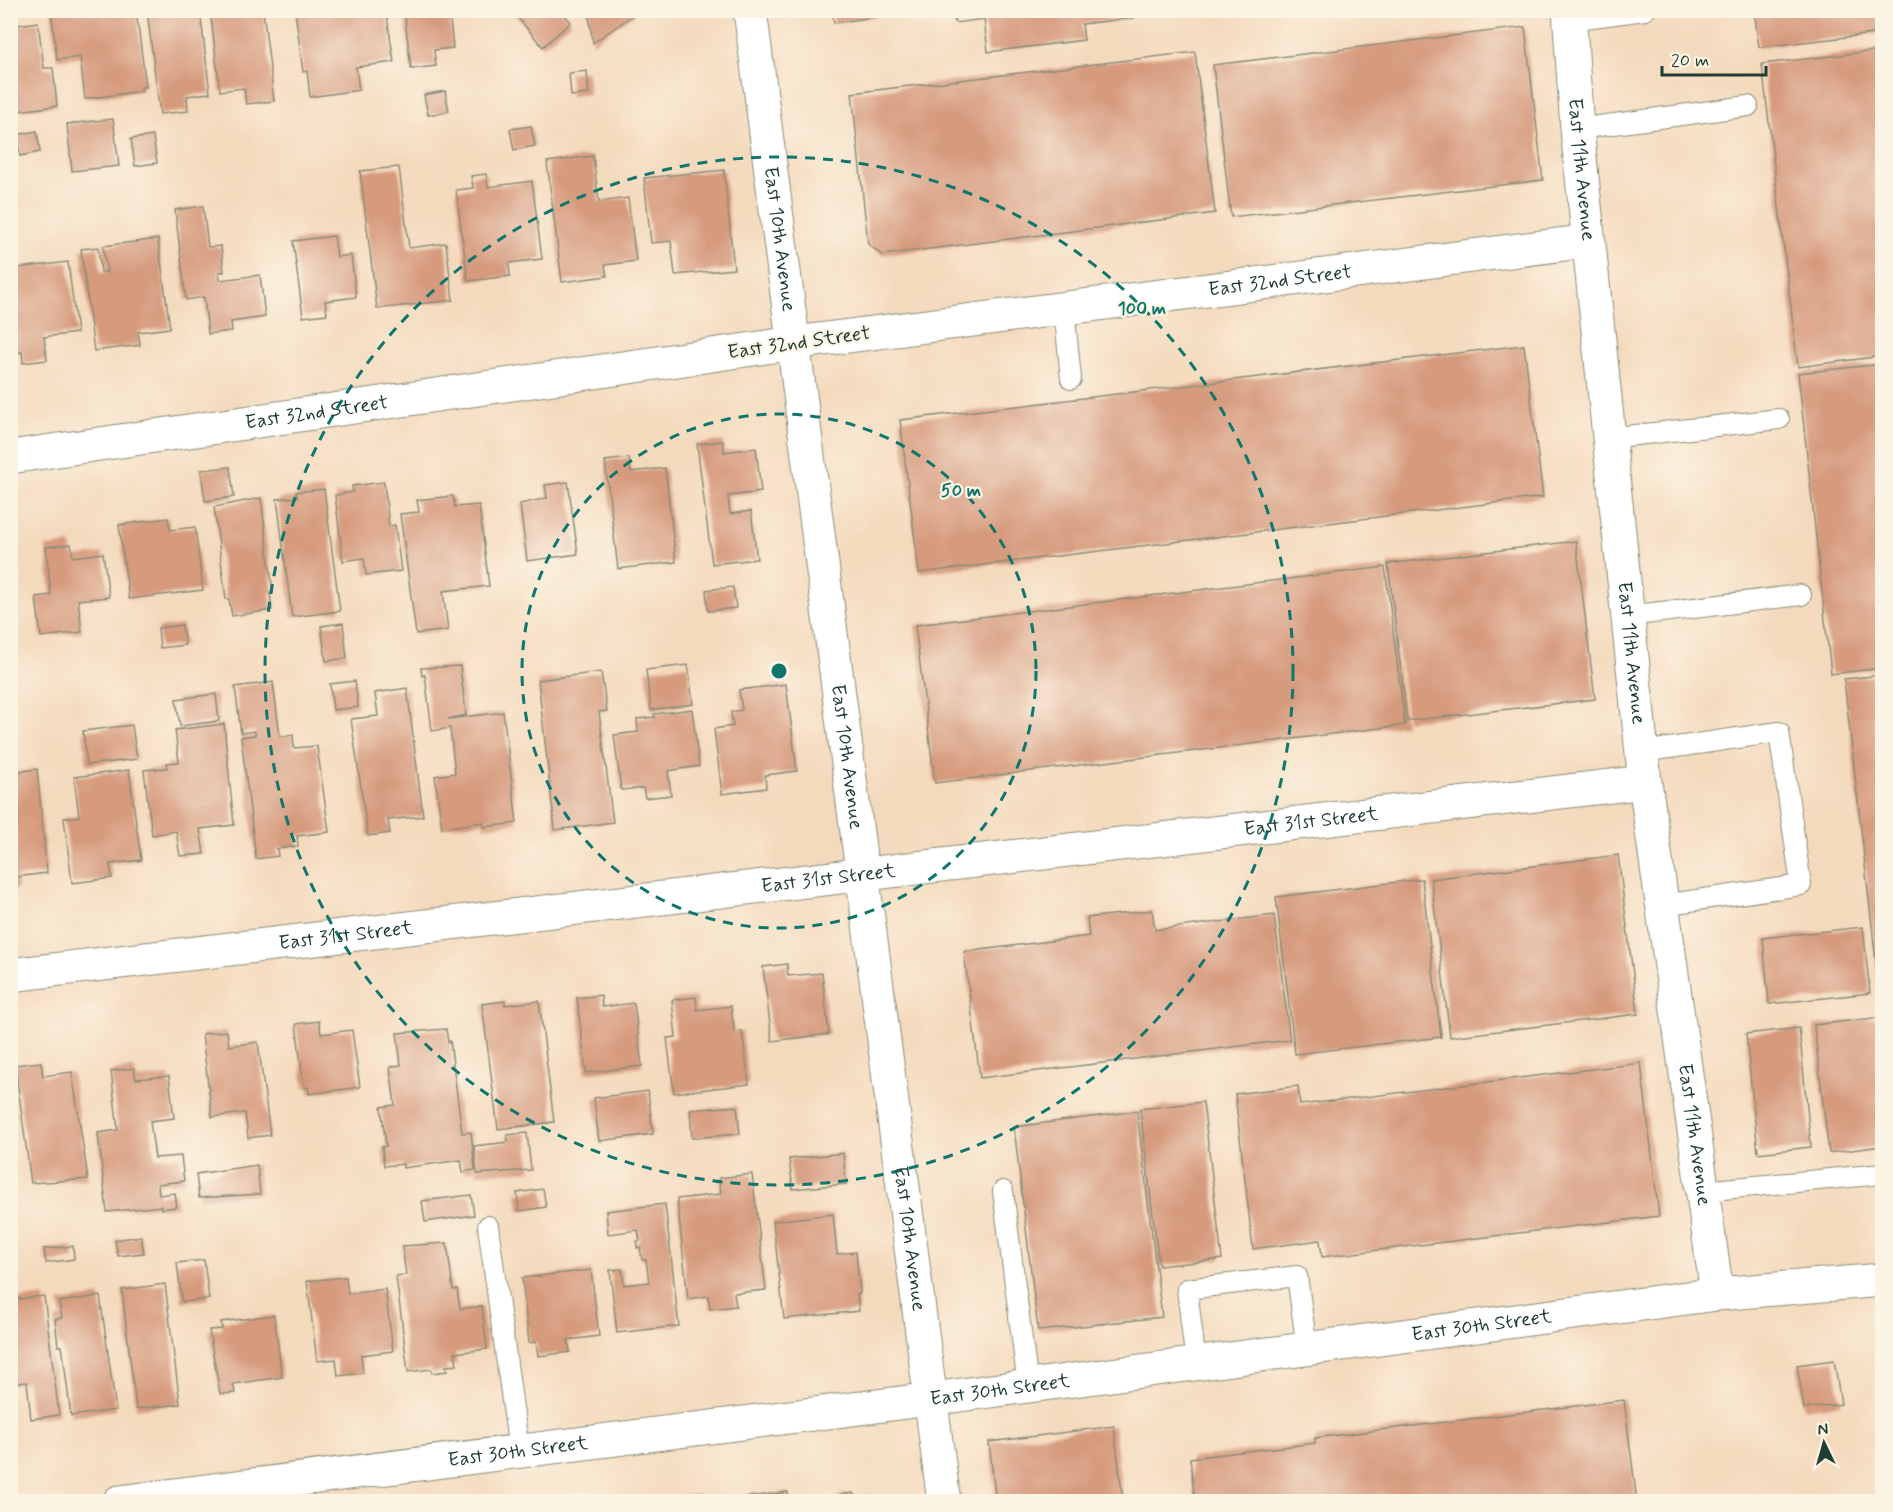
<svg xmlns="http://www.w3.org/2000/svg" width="1893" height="1512" font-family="Mynerve,sans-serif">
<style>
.building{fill:#d69a7d}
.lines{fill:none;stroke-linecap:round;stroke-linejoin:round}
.lane-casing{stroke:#8a8c78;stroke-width:22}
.street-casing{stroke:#8a8c78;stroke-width:35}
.secondary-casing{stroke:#8a8c78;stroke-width:35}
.lane{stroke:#fff;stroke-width:20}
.street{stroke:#fff;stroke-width:33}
.secondary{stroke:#fff;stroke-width:33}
.ring{fill:none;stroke:#0f766e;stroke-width:3;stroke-dasharray:10 8}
.labels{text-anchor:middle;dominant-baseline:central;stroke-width:4.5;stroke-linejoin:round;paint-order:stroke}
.street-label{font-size:20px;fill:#1f3d34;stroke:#fcf5e5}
.centre{fill:#0f766e;stroke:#fcf5e5;stroke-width:3}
.ring-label{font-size:18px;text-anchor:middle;font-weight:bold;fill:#0f766e;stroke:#fcf5e5;stroke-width:4.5;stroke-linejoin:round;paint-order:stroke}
</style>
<rect width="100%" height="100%" fill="#fcf5e5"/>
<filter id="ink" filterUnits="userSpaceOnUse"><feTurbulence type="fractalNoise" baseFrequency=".0167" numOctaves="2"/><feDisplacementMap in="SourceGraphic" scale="12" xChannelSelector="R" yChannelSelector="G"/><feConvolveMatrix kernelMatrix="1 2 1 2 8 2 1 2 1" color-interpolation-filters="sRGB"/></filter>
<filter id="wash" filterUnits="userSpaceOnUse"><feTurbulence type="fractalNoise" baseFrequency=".008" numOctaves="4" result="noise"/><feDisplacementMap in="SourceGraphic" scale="24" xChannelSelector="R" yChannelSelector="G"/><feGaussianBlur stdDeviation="1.35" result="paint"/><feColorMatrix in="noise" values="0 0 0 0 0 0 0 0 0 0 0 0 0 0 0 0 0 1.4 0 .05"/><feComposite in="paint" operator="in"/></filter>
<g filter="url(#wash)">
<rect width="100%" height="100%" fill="#f4dabd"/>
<g id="blocks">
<!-- building -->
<g class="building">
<polygon points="51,10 136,10 146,87 141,87 142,91 85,99 80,57 57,60"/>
<polygon points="200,10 210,93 187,96 188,111 160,114 147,11"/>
<polygon points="210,10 263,10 274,101 246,104 244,88 220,91"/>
<polygon points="295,10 386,10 394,62 356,67 359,90 310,97 307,71 303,72"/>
<polygon points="404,10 449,10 453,48 434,50 436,66 411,69"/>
<polygon points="511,10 560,10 571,22 543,47"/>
<polygon points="588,10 640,10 593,43"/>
<polygon points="832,10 906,10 906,12 834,23"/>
<polygon points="953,10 1131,10 1132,18 1082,24 1084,40 988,52 984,19 955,23"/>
<polygon points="1754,10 1882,10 1882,33 1759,47"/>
<polygon points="38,22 44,68 53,68 57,106 10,112 10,26"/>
<polygon points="1525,27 1543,180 1231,217 1213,65"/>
<polygon points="1882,50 1882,356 1798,367 1762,64"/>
<polygon points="1195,52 1215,213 882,255 868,244 852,93"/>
<polygon points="587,71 589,94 571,96 569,73"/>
<polygon points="445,91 449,111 428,115 424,95"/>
<polygon points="113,119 119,166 72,171 67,124"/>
<polygon points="531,126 535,146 514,150 510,129"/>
<polygon points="37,131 40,152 20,156 16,135"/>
<polygon points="153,136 157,163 135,166 131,139"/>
<polygon points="593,156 599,202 628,198 636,261 605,265 607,276 562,282 547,162"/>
<polygon points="399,167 409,248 446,243 453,300 377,309 360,171"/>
<polygon points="724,170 734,269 675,275 671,241 651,243 644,178"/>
<polygon points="486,174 488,187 532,181 542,259 509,263 510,276 468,281 456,190 473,188 471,176"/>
<polygon points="203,206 208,247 221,246 224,272 219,272 220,280 260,275 265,317 231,322 232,331 208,334 204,297 186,300 175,210"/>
<polygon points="334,236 337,257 351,255 356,297 325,301 327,314 303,317 293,241"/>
<polygon points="158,239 170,328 138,332 140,345 94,351 81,249 98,247 101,272 107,272 103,246"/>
<polygon points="68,262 77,333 44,337 47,360 23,363 22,352 10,353 10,312 16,311 10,269"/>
<polygon points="1524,345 1543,497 919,573 900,420"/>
<polygon points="1882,364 1882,668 1831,674 1798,373"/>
<polygon points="723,441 724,452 756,448 761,492 728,496 730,514 751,511 757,559 712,564 697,444"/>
<polygon points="629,458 631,472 665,468 676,562 618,569 605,461"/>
<polygon points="230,467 234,497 205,501 201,470"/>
<polygon points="384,482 389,526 395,525 401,571 366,575 364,558 343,561 335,495 353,492 352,486"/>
<polygon points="568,482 578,554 527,561 520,504 547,498 545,485"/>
<polygon points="324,489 340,611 292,617 277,499 297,497 296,492"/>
<polygon points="453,496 455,507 479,505 489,586 443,591 448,630 416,634 400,514 419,512 417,500"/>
<polygon points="261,498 273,593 270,593 272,610 232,616 229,599 226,599 214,507"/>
<polygon points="168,518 170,530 195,527 203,590 129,599 119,525"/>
<polygon points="1576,541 1595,699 1407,721 1388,564"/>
<polygon points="71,544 73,557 103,553 109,597 78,600 82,632 41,637 36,597 51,595 46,547"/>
<polygon points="1385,567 1405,725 935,783 915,625"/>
<polygon points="10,580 16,610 10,611"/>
<polygon points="733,587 736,608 708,611 706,590"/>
<polygon points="343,623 347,658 326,661 321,626"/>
<polygon points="182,625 185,645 160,648 158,628"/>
<polygon points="688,665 693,704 651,710 646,670"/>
<polygon points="460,666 466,715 448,719 503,712 517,823 484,827 483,822 442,828 435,776 455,773 450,728 432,731 425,675 422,676 421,668"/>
<polygon points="601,672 607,711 599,712 613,822 555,830 538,680"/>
<polygon points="1882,675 1882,978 1878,979 1844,679"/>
<polygon points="355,681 358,707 333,710 330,684"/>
<polygon points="273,682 280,737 293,735 294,748 317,746 329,832 297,836 298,846 277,849 278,856 256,859 241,737 255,735 255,731 241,733 235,687"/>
<polygon points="786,684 797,771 765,775 766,788 722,794 714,729 733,726 731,712 742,710 739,690"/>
<polygon points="407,688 423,816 388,820 390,833 368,836 351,719 378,716 375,693"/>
<polygon points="216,694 219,721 180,726 176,699"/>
<polygon points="692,709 699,766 668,771 671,795 645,798 643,788 621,790 614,735 638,732 637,719 655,717 654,714"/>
<polygon points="224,724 234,825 200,829 204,854 180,856 176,831 152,835 144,770 167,768 167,763 179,762 175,730"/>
<polygon points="132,725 137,759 87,765 83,731"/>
<polygon points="37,769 47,873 16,877 18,889 10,890 10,792 16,792 14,772"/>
<polygon points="129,770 141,860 110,864 112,878 72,883 64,818 79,816 74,777"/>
<polygon points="1618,855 1638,1014 1450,1037 1431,879"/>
<polygon points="1422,879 1441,1037 1295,1054 1276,897"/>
<polygon points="1152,910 1155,930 1274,915 1290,1040 980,1078 964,952 1089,936 1087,918"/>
<polygon points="1863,927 1870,993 1769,1004 1763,938"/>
<polygon points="787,964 788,976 822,973 829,1034 772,1041 763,967"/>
<polygon points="601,995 602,1007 634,1003 642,1066 586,1073 577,998"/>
<polygon points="696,997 697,1010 731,1006 734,1032 742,1031 749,1084 674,1093 667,1038 676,1037 672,1000"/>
<polygon points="505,1001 505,1005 539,1001 554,1122 498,1129 482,1004"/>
<polygon points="1882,1017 1882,1146 1829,1153 1814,1025"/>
<polygon points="319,1021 321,1034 352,1030 360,1087 309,1094 308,1087 304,1088 296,1024"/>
<polygon points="1799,1028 1811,1147 1758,1153 1746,1034"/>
<polygon points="446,1029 448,1042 450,1041 462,1133 471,1132 475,1170 463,1172 461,1160 403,1168 403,1164 384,1166 382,1147 386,1146 381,1107 395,1105 390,1067 401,1065 397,1033"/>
<polygon points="227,1031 229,1046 258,1042 270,1135 248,1138 245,1113 212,1117 202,1034"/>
<polygon points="41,1062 43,1076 72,1072 88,1179 31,1183 15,1065"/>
<polygon points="1641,1063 1659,1216 1322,1257 1320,1240 1253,1249 1235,1094 1298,1086 1300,1105"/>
<polygon points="134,1068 136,1079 169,1076 174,1118 150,1121 155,1158 181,1156 184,1181 158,1184 159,1195 175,1193 177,1207 161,1209 161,1206 107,1212 98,1133 118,1130 111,1071"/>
<polygon points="648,1091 653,1134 599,1141 594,1098"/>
<polygon points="1203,1102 1222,1259 1159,1266 1140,1109"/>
<polygon points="737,1106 740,1134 692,1138 690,1110"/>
<polygon points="1137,1111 1162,1317 1038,1331 1014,1127"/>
<polygon points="527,1133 531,1170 477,1174 474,1146 508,1142 507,1135"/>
<polygon points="843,1153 846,1184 793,1189 789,1159"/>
<polygon points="257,1165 260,1194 199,1198 196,1174"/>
<polygon points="752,1174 766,1290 734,1293 736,1306 710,1309 708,1296 688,1299 677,1199 721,1194 719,1178"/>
<polygon points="543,1189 546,1207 519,1211 517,1193"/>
<polygon points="471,1195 474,1215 425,1222 422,1201"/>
<polygon points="665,1204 679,1326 617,1333 610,1270 622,1269 624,1285 649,1282 646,1260 642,1260 640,1247 637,1248 637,1241 640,1241 638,1230 608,1234 606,1211"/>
<polygon points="833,1214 837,1254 856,1252 860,1294 857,1294 859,1311 784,1319 773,1221"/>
<polygon points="141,1236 144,1253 118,1256 115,1240"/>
<polygon points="447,1243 453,1290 457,1289 460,1309 482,1306 487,1349 455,1353 457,1365 446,1366 447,1371 432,1373 431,1369 408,1372 396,1276 406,1275 402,1246"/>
<polygon points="73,1246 74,1259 46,1263 44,1249"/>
<polygon points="204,1260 209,1299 182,1302 177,1263"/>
<polygon points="591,1270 599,1336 568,1340 570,1352 538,1356 536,1342 529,1343 522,1278"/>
<polygon points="346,1277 348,1294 385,1289 393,1351 361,1355 363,1373 338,1376 336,1359 317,1361 307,1281"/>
<polygon points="165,1284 180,1404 136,1409 122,1290"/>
<polygon points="44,1296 59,1415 31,1419 27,1382 10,1384 10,1300"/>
<polygon points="100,1296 116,1410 71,1416 62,1346 58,1346 55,1319 62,1318 59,1302"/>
<polygon points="274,1315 282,1377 233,1384 235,1393 220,1394 209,1330 222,1329 221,1322"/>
<polygon points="1834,1360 1841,1404 1804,1409 1797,1365"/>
<polygon points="1624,1400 1637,1502 1195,1502 1190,1458 1315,1443 1315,1438"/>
<polygon points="1114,1426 1123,1502 996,1502 989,1442"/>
<polygon points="788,1492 789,1502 723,1502 723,1500"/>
<polygon points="853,1493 854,1498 874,1496 874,1502 832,1502 839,1499 839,1495"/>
<polygon points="698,1494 699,1502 653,1502 653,1500"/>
</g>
</g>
</g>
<g filter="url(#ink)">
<use href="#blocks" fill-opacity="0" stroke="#8a8c78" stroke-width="1.5"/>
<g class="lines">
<!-- lane casing -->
<g class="lane-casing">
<g id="lane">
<polyline points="1570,20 1645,10"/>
<polyline points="1577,129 1748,106"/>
<polyline points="1064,308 1071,379"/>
<polyline points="1609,438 1779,419"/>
<polyline points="1628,616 1801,595"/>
<polyline points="1642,752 1779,732 1801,885 1662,905"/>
<polyline points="1003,1191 1028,1386"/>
<polyline points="1702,1191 1882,1174"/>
<polyline points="488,1226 519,1451"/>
<polyline points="1196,1364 1187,1289 1297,1276 1307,1349"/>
</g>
</g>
<!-- street casing -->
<g class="street-casing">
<g id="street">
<path id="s1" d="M1569 10 1577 129 1645 782 1717 1294"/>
<path id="s2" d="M794 343 1589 241"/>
<path id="s3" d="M10 975 1645 782"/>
<path id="s4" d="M119 1502 931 1399 1717 1294 1882 1280"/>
</g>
</g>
<!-- secondary casing -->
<g class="secondary-casing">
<g id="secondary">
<path id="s5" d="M750 10 944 1502"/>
<path id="s6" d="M10 457 794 343"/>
</g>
</g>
<!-- lane -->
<use href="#lane" class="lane"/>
<!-- street -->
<use href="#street" class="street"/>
<!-- secondary -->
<use href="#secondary" class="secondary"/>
</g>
</g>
<!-- distance rings -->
<g class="ring">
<circle cx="779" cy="671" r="257"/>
<circle cx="779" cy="671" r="514"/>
</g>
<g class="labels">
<!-- street labels -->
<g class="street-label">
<text stroke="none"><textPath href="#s1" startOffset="160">East 11th Avenue</textPath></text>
<text stroke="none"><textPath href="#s5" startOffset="231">East 10th Avenue</textPath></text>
<text stroke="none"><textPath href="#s2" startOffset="490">East 32nd Street</textPath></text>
<text transform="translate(799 343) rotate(-8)">East 32nd Street</text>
<text stroke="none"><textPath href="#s6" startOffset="310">East 32nd Street</textPath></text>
<text stroke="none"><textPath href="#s1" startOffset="646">East 11th Avenue</textPath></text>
<text stroke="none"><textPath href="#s5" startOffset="753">East 10th Avenue</textPath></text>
<text stroke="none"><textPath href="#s3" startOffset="1310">East 31st Street</textPath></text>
<text stroke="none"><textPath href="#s3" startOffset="824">East 31st Street</textPath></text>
<text stroke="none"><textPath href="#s3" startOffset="338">East 31st Street</textPath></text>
<text stroke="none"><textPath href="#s1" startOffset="1132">East 11th Avenue</textPath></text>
<text stroke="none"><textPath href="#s5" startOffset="1239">East 10th Avenue</textPath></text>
<text stroke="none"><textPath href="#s4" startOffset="1374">East 30th Street</textPath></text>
<text stroke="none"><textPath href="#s4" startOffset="888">East 30th Street</textPath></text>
<text stroke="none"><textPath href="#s4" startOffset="402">East 30th Street</textPath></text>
</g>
</g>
<circle cx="779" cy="671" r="9" class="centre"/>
<g class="ring-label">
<text x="1142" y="314">100 m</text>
<text x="961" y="496">50 m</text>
</g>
<!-- margin -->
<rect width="1893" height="1512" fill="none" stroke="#fcf5e5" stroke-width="36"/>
<!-- north arrow -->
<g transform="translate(1824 1443) rotate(355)" stroke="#fcf5e5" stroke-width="4.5" paint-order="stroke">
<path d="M0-4.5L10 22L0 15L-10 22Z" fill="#1f3d34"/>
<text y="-9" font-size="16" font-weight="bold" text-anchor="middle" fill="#1f3d34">N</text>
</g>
<!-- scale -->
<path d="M1662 66v9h104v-9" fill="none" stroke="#1f3d34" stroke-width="3"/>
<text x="1671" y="66" font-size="18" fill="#1f3d34" stroke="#fcf5e5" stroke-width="4.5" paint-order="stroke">20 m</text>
</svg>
